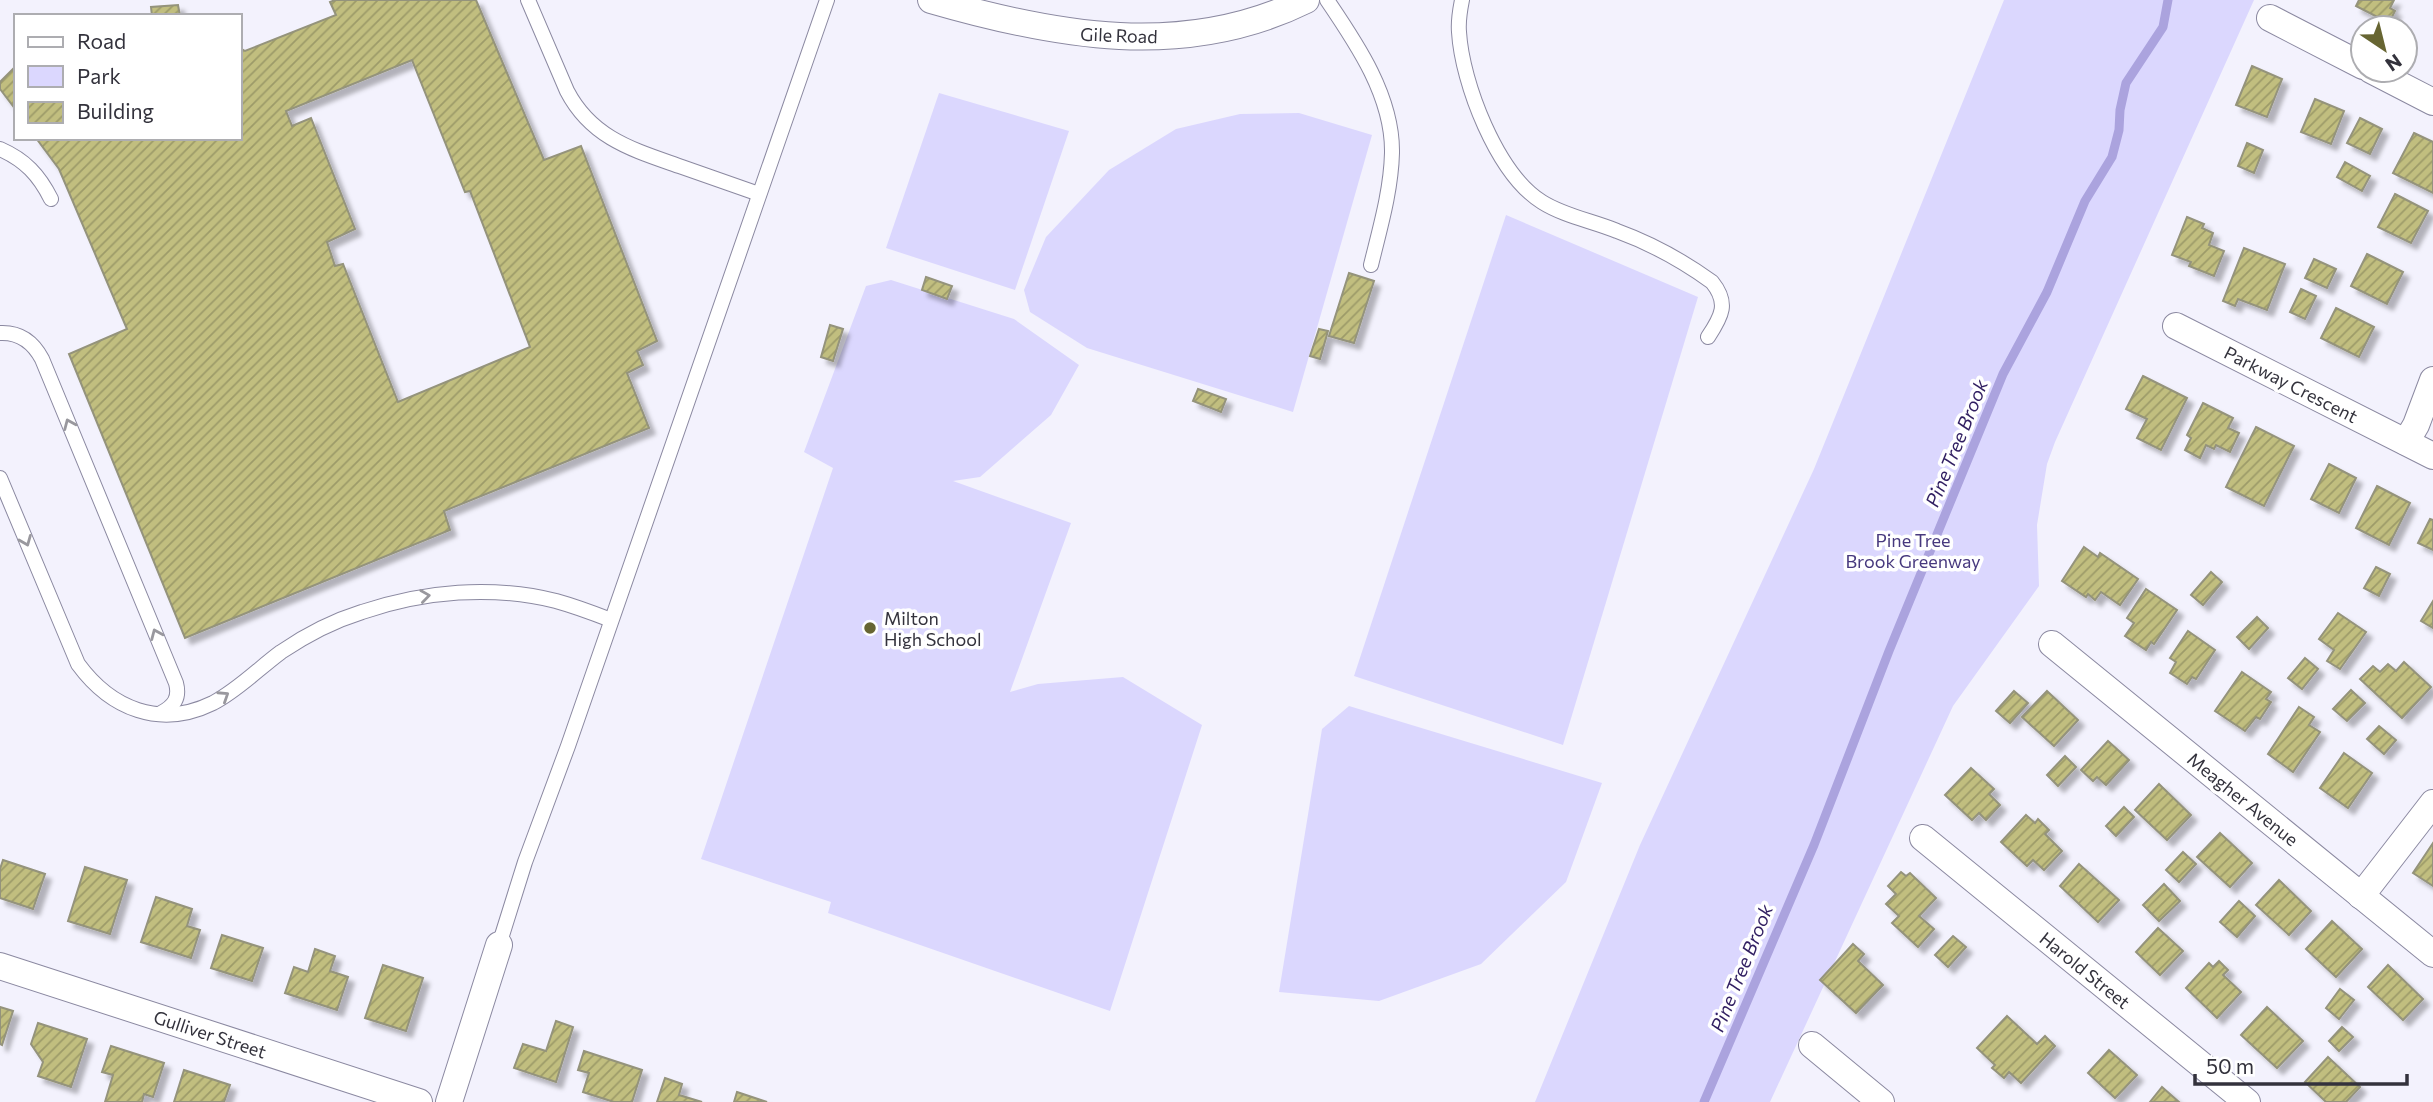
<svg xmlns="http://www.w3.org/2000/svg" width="2433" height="1102" font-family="Commissioner,sans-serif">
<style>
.green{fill:#dbd7fe}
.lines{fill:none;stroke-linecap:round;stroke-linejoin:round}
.stream{stroke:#aba3de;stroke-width:9}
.building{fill:url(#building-hatch);stroke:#94937b;stroke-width:2;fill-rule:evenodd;filter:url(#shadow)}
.service-casing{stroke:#8b89a1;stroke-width:16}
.minor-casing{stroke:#8b89a1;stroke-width:28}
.service{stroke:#fff;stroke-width:14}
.minor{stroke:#fff;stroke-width:26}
.oneway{stroke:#99989e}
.poi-dot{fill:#676532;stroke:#fff;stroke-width:2.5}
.labels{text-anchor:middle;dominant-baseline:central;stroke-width:7;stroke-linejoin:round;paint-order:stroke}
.street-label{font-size:18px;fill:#33323c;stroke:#fff}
.park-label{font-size:18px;fill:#47397e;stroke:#fff}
.poi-label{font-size:18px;fill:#33323c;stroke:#fff;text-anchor:start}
.water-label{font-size:19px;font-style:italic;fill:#301e61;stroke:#fff}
</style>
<defs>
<pattern id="building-hatch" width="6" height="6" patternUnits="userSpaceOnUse" patternTransform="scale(1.75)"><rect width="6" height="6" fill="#c1be7f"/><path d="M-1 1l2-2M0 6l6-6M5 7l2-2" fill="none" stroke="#9d9b69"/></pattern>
<filter id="shadow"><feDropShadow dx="6" dy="6" stdDeviation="2" flood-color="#0004"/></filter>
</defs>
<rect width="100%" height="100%" fill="#f3f2fd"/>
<!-- green -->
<g class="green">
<polygon points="2004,0 2254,0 2055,442 2047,464 2037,525 2039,586 1953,706 1770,1102 1535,1102 1640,845 1814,469"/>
<polygon points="939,93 1069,131 1015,290 886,248"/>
<polygon points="1299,113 1372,135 1293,412 1087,348 1030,312 1024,290 1046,237 1109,170 1176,129 1240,114"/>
<polygon points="1506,215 1698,297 1563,745 1354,676"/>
<polygon points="891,280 1014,319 1079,365 1051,415 980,477 953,481 1071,523 1010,692 1038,684 1123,677 1202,725 1110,1011 828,913 831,902 701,859 833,468 804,452 866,286"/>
<polygon points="1349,706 1602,783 1566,882 1481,964 1379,1001 1279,992 1322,729"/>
</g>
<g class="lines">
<!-- stream -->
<polyline class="stream" points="1704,1102 1814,845 1889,651 2003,374 2047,292 2085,201 2112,157 2119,130 2120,110 2126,83 2163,27 2168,0"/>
</g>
<!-- building -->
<g class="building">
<path d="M335 0H476L544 160 581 146 657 341 637 351 643 365 627 373 649 428 444 511 450 530 185 638 69 354 127 329 59 169 36 138H240V48L245 51 336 15 330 2ZM412 60 465 192 470 191 530 347 398 402 343 264 335 266 327 242 355 229 311 118 292 126 286 111Z"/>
<polygon points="2359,0 2394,0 2390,8 2395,11 2389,23 2356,6"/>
<polygon points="178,5 180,16 152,16 151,7"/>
<polygon points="16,66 16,110 0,89 0,82"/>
<polygon points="2252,66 2282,79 2267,117 2236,105"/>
<polygon points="2315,99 2344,111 2331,144 2301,132"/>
<polygon points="2360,118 2382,129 2370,154 2347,143"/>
<polygon points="2414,133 2433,142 2433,193 2393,173"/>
<polygon points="2247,143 2263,150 2254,173 2238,166"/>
<polygon points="2345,162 2370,176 2362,191 2337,177"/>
<polygon points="2395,194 2428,211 2411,243 2378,227"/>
<polygon points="2187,217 2204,224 2202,228 2213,233 2209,245 2224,251 2214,276 2189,266 2191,262 2172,255"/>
<polygon points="2244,248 2285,264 2267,310 2238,299 2235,306 2223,301"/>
<polygon points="2367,254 2403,272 2387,304 2351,286"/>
<polygon points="2314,259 2336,269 2327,288 2305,278"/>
<polygon points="1349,273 1374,281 1354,343 1329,336"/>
<polygon points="926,277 952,286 947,299 922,290"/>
<polygon points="2301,289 2316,296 2305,319 2290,312"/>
<polygon points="2336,308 2374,327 2359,357 2321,338"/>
<polygon points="830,325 843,329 833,361 821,357"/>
<polygon points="1319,329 1328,331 1320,359 1310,356"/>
<polygon points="2143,376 2187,398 2161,450 2137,438 2147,419 2126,409"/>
<polygon points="1198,389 1226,399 1221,412 1193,401"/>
<polygon points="2203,403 2233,418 2228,428 2239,433 2230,452 2216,445 2214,449 2206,445 2200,458 2185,450 2191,438 2187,435"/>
<polygon points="2256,427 2294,446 2264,506 2226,487"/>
<polygon points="2329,464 2356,478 2339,513 2311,499"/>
<polygon points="2377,486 2410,503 2389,545 2356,528"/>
<polygon points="2430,519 2433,520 2433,550 2418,543"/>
<polygon points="2084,547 2098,557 2100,553 2138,579 2120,605 2101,592 2095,600 2088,594 2086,597 2062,581"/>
<polygon points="2376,567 2390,574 2379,596 2364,588"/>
<polygon points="2211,572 2222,582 2203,605 2191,595"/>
<polygon points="2146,589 2177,610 2154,644 2151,642 2146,650 2125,636 2134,623 2127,618"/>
<polygon points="2433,601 2433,628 2421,621"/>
<polygon points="2338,613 2366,632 2340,669 2327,661 2334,650 2319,639"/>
<polygon points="2257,617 2268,628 2249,649 2237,637"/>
<polygon points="2188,631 2215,650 2196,679 2192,677 2187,684 2170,673 2176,662 2170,658"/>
<polygon points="2305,658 2318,669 2302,689 2288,678"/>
<polygon points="2404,662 2431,687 2402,718 2360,679 2373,666 2380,672 2388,664 2396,671"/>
<polygon points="2242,672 2271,692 2266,699 2271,702 2260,719 2256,717 2245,731 2215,711"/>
<polygon points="2351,690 2365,703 2347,721 2333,709"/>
<polygon points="2014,691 2028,703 2010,723 1996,711"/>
<polygon points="2047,691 2078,720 2054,746 2022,717"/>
<polygon points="2299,707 2314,717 2309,725 2320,732 2293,772 2268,754"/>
<polygon points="2379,726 2396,740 2384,754 2367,739"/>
<polygon points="2108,741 2129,760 2106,785 2097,777 2093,781 2081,770"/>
<polygon points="2344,753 2372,773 2348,808 2320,788"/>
<polygon points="2065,756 2076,767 2058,786 2047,775"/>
<polygon points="1971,768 1994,789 1989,794 2000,805 1986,820 1979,813 1972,820 1945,795"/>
<polygon points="2159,784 2191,815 2167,840 2135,810"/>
<polygon points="2124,807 2134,817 2116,836 2106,826"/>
<polygon points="2026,815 2035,823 2038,819 2049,830 2045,834 2062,851 2044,870 2033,860 2027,866 2001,842"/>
<polygon points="2220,833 2252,863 2230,887 2197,857"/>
<polygon points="2433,843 2433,886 2413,873"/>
<polygon points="2183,852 2196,864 2179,882 2166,870"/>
<polygon points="3,860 45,874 33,909 0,898 0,869"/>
<polygon points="2079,864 2119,900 2098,922 2060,886"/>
<polygon points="85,867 127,880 110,934 68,921"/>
<polygon points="1901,872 1906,876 1910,873 1936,898 1919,916 1934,929 1918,947 1892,923 1899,916 1886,904 1896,894 1888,886"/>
<polygon points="2279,880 2311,911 2289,935 2256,905"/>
<polygon points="2164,884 2180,901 2159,921 2143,905"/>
<polygon points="156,897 192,909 187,926 200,930 191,958 141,942"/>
<polygon points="2239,901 2255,916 2237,937 2220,922"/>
<polygon points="2332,921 2362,949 2336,977 2306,949"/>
<polygon points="2158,928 2183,951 2160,975 2136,952"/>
<polygon points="222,935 263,948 252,981 211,968"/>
<polygon points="1953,936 1966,947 1948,967 1935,955"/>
<polygon points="1853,944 1864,954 1858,961 1883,985 1856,1013 1820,980"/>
<polygon points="315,949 335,956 330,971 348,977 337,1010 285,993 294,967 308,972"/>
<polygon points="2219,961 2228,970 2223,975 2241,992 2217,1018 2186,988 2209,963 2213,967"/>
<polygon points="383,965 423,978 406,1031 365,1018"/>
<polygon points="2388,965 2423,999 2403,1020 2368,987"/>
<polygon points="2340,989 2354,1000 2339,1019 2326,1008"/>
<polygon points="0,1007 13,1011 2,1045 0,1044"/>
<polygon points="2267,1007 2303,1041 2277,1068 2241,1035"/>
<polygon points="2007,1016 2037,1044 2045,1036 2055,1046 2021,1083 2009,1072 2004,1078 1992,1068 1995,1065 1977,1048"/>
<polygon points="556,1021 573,1027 556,1082 514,1068 523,1044 546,1051"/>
<polygon points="38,1023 87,1039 71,1087 38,1076 43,1062 31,1044"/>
<polygon points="2342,1027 2353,1037 2339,1051 2329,1041"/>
<polygon points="111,1046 164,1063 153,1097 144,1094 142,1102 105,1102 113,1075 102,1072"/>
<polygon points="2109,1050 2137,1075 2115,1098 2088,1073"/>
<polygon points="584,1051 642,1070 632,1102 614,1102 583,1092 589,1073 578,1070"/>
<polygon points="2328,1057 2360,1087 2346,1102 2326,1102 2305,1082"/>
<polygon points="184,1070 230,1085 224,1102 174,1102"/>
<polygon points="665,1078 682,1084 679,1095 702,1102 657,1102"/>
<polygon points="2162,1087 2179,1102 2150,1102"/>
<polygon points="737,1092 767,1102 734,1102"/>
</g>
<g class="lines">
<!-- service casing -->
<g class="service-casing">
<g id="service">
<path d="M528 0 567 91C592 139 634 150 682 167 708 176 733 185 759 194"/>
<path d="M1327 0C1357 44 1393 97 1392 153 1391 191 1380 228 1371 265"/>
<path d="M1462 0C1460 10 1458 21 1459 32 1462 83 1497 174 1542 202 1564 216 1593 221 1617 231 1650 243 1683 261 1712 282 1729 303 1722 316 1708 337"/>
<path d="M0 149C25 160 39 175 51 199"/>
<path d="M0 333C20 332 33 342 42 359L176 683C180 698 174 706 161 713"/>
<path d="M0 478 78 664C111 709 160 729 213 703 238 690 258 669 281 652 306 635 333 621 362 612 424 591 492 585 556 601 574 606 593 613 611 620"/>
<polyline points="499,945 525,862 568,746 827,0"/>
</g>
</g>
<!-- minor casing -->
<g class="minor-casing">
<g id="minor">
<path d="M931 0C1055 36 1185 60 1306 0"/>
<polyline points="2270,18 2363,66"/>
<polyline points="2371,70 2433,102"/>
<polyline points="2176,326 2433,456"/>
<polyline points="2406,442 2416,425 2433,380"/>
<polyline points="2052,644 2433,954"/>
<polyline points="1923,838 2247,1102"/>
<polyline points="2361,896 2433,803"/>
<polyline points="0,966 419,1102"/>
<polyline points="1812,1045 1881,1102"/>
<polyline points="449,1102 499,945"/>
</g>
</g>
<!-- service -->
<use href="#service" class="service"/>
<!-- minor -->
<use href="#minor" class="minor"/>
</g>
<!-- one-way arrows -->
<defs><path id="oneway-chevron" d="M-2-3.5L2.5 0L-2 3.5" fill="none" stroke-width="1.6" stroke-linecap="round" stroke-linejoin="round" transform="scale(1.75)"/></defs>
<g class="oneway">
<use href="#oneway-chevron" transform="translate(69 424) rotate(-113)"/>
<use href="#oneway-chevron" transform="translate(26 541) rotate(68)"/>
<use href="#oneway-chevron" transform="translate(425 596) rotate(-8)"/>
<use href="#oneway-chevron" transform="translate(156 634) rotate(-113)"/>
<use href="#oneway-chevron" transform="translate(224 696) rotate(-33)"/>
</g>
<!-- markers -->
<circle class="poi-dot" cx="870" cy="628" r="7"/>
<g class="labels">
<!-- street labels -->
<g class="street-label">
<text transform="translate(1119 35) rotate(2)">Gile Road</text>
<text transform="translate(2291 384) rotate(27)">Parkway Crescent</text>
<text transform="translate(2243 799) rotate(39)">Meagher Avenue</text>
<text transform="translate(2085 970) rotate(39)">Harold Street</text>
<text transform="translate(210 1034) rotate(18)">Gulliver Street</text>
</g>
<!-- park labels -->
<g class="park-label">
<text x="1913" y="540">Pine Tree<tspan x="1913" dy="21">Brook Greenway</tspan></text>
</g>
<!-- poi labels -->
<g class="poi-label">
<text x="884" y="618">Milton<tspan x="884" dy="21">High School</tspan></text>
</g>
<!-- water labels -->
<g class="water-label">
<text transform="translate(1956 443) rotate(-68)">Pine Tree Brook</text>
<text transform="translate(1741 968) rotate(-68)">Pine Tree Brook</text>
</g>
</g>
<!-- legend -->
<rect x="14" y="14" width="228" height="126" fill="#ffffff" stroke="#adadb1" stroke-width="2"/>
<rect x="28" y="37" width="35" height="10" fill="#ffffff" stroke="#adadb1" stroke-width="2"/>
<text x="77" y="49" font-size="21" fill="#33323c">Road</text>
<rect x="28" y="66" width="35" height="21" fill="#dbd7fe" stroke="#adadb1" stroke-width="2"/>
<text x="77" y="84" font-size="21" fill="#33323c">Park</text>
<rect x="28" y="102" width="35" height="21" fill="url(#building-hatch)" stroke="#adadb1" stroke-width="2"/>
<text x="77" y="119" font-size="21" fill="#33323c">Building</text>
<!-- north arrow -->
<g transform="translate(2384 49) rotate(145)"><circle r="33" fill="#ffffff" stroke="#adadb1" stroke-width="2"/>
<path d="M0-5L12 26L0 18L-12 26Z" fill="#676532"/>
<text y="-10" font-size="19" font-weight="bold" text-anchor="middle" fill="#33323c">N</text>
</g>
<!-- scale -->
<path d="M2195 1074v10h212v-10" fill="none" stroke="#33323c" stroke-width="3.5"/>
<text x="2206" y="1074" font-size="21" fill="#33323c" stroke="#ffffff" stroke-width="5" paint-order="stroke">50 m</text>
</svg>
